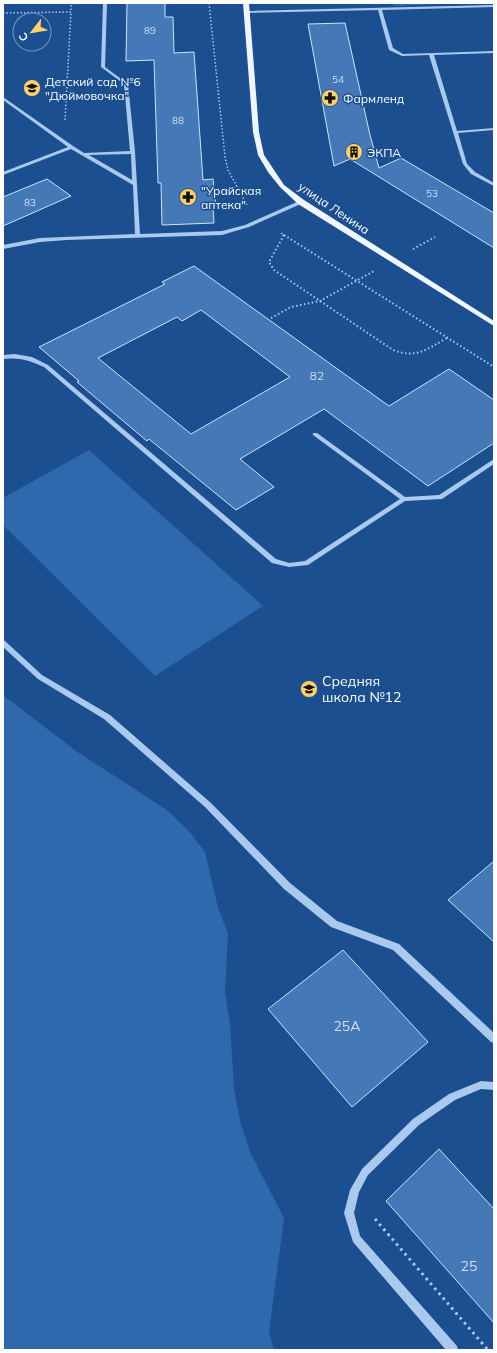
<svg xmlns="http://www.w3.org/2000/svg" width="497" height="1353" font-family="Mulish,sans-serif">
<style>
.green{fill:#2e69ad}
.building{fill:#4478b7;stroke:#cfe3fa;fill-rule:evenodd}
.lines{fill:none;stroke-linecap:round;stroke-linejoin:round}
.path-far2{stroke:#a9c9ee;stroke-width:1.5;stroke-dasharray:1.5 2;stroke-linecap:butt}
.path-far1{stroke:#a9c9ee;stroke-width:2;stroke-dasharray:1.5 2.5;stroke-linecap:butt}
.path{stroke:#a9c9ee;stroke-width:3;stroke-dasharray:2.5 4;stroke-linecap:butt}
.minor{fill:#a9c9ee;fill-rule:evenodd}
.major{fill:#f0f6ff;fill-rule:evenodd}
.labels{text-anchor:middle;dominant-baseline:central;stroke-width:3;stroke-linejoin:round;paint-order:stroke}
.far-number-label{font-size:10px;fill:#d0dded}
.far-poi-label{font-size:12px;fill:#fff;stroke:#1b4f8f;text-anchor:start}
.far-street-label{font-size:12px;fill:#fff;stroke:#1b4f8f}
.number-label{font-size:12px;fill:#d0dded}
.poi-label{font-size:14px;fill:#fff;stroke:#1b4f8f;text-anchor:start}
.near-number-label{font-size:14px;fill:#d0dded}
</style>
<rect width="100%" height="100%" fill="#1b4f8f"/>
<!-- green -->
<g class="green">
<polygon points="392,3 460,3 395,6"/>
<polygon points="89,450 263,606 155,676 3,525 3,498"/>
<polygon points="3,695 76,751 167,810 189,831 205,852 218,908 228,933 225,992 230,1024 234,1088 240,1121 251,1154 284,1218 269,1332 274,1350 3,1350"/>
</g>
<!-- building -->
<g class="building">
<polygon points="127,3 165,3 165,17 173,17 174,53 194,52 203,180 213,179 216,206 213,206 214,223 162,225 161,183 158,183 154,60 126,61"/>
<polygon points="345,23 370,135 379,168 401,158 494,213 494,248 350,159 334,166 308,24"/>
<polygon points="47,179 71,196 3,226 3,197"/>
<path d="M194 266 389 406 449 369 494 400V443L428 486 324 409 240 459 274 487 236 510 149 439 147 441 77 382 79 381 39 347 165 284 162 282ZM201 310 290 377 191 434 98 358 177 317 182 321Z"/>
<polygon points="494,861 494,942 448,900"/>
<polygon points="343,950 428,1042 352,1107 268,1009"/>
<polygon points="439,1149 494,1209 494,1323 386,1201"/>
</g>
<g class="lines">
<!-- path-far2 -->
<g class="path-far2">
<polyline points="209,3 225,157 228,170 247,205"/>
<polyline points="3,13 71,12 71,3"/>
<polyline points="65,120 71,12"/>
<polyline points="281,233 285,236"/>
<polyline points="283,236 284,234"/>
</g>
<!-- path-far1 -->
<g class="path-far1">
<polyline points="284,235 494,367"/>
<path d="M284 235 269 262 274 270 393 350C417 359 427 349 447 338"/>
<polyline points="413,249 435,237"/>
<polyline points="271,318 291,307 320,301 374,271"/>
</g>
<!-- path -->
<polyline class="path" points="375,1219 488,1350"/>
<!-- minor -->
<g class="minor">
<path d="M103 3H107L105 67 128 84 135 152 140 234 222 231 245 225 299 201H303V203L249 227 222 235 67 240 40 242 3 249V245L40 238 135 234 133 185 71 149 3 175V172L68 147 3 100V97L73 146 84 153 130 151 124 84 101 67ZM131 154 132 180 89 155Z"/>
<polygon points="494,5 494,7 382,10 393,48 403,54 494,51 494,53 434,55 457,131 494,128 494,130 458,133 467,164 475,172 494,183 494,186 471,174 463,164 429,55 402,56 389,50 378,10 247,13 245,12 247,11"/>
<path d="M15 354 32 357 48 365 276 559 289 563 305 561 400 499 313 435V433H317L405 497 439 495 494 459V464L442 499 405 501 308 565 289 567 272 563 44 367C30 360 18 357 3 359V355Z"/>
<polygon points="3,640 5,641 42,675 110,715 211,803 290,883 337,921 399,944 494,1033 494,1043 491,1042 393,950 331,927 284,889 205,807 104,719 38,679 3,647"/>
<polygon points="481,1081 494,1082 494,1090 481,1089 455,1100 419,1125 368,1175 359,1192 354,1213 360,1236 457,1346 458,1350 446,1350 353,1242 344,1213 350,1190 362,1169 413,1119 449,1094"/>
</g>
<!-- major -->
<polygon class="major" points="243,3 249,3 259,132 264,155 284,185 304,200 494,321 494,326 298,204 280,187 268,172 258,155 253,132"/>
</g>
<!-- icons -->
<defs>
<g id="school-disc" transform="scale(0.9)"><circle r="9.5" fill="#ffd166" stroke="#1b4f8f"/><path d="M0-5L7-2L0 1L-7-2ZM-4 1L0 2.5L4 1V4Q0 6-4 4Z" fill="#111"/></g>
<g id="pharmacy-disc" transform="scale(0.9)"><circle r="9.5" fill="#ffd166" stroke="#1b4f8f"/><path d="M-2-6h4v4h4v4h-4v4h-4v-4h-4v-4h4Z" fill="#111"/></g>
<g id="building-disc" transform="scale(0.9)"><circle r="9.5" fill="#ffd166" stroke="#1b4f8f"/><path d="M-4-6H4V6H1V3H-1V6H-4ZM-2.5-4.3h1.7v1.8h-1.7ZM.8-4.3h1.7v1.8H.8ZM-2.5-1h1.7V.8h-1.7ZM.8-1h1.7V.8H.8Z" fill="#111"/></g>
</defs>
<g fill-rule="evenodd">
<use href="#school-disc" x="32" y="88"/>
<use href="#pharmacy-disc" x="330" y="98"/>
<use href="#building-disc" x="354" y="152"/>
<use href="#pharmacy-disc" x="188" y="197"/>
<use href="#school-disc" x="309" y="689"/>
</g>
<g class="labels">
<!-- far-number labels -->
<g class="far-number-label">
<text x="150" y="30">89</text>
<text x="338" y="79">54</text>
<text x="178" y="120">88</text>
<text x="432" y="193">53</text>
<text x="30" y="202">83</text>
</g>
<!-- far-poi labels -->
<g class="far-poi-label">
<text x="45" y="81">Детский сад №6<tspan x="45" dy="14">"Дюймовочка"</tspan></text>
<text x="343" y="98">Фармленд</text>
<text x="367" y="152">ЭКПА</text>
<text x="201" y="190">"Урайская<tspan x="201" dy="14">аптека"</tspan></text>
</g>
<!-- far-street labels -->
<g class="far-street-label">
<text transform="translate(334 208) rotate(34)">улица Ленина</text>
</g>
<!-- number labels -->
<g class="number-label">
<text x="317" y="375">82</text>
</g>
<!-- poi labels -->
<g class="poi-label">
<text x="322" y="681">Средняя<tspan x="322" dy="16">школа №12</tspan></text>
</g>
<!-- near-number labels -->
<g class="near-number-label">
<text x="347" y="1026">25А</text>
<text x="469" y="1266">25</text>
</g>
</g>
<!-- border -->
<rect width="497" height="1353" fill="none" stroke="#ffffff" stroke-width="8"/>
<!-- north arrow -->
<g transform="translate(32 32) rotate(239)"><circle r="19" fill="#1b4f8f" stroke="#7695bc"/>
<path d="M0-3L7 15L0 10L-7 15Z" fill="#ffd166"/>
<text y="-6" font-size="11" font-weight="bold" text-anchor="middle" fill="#ffffff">С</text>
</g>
</svg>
